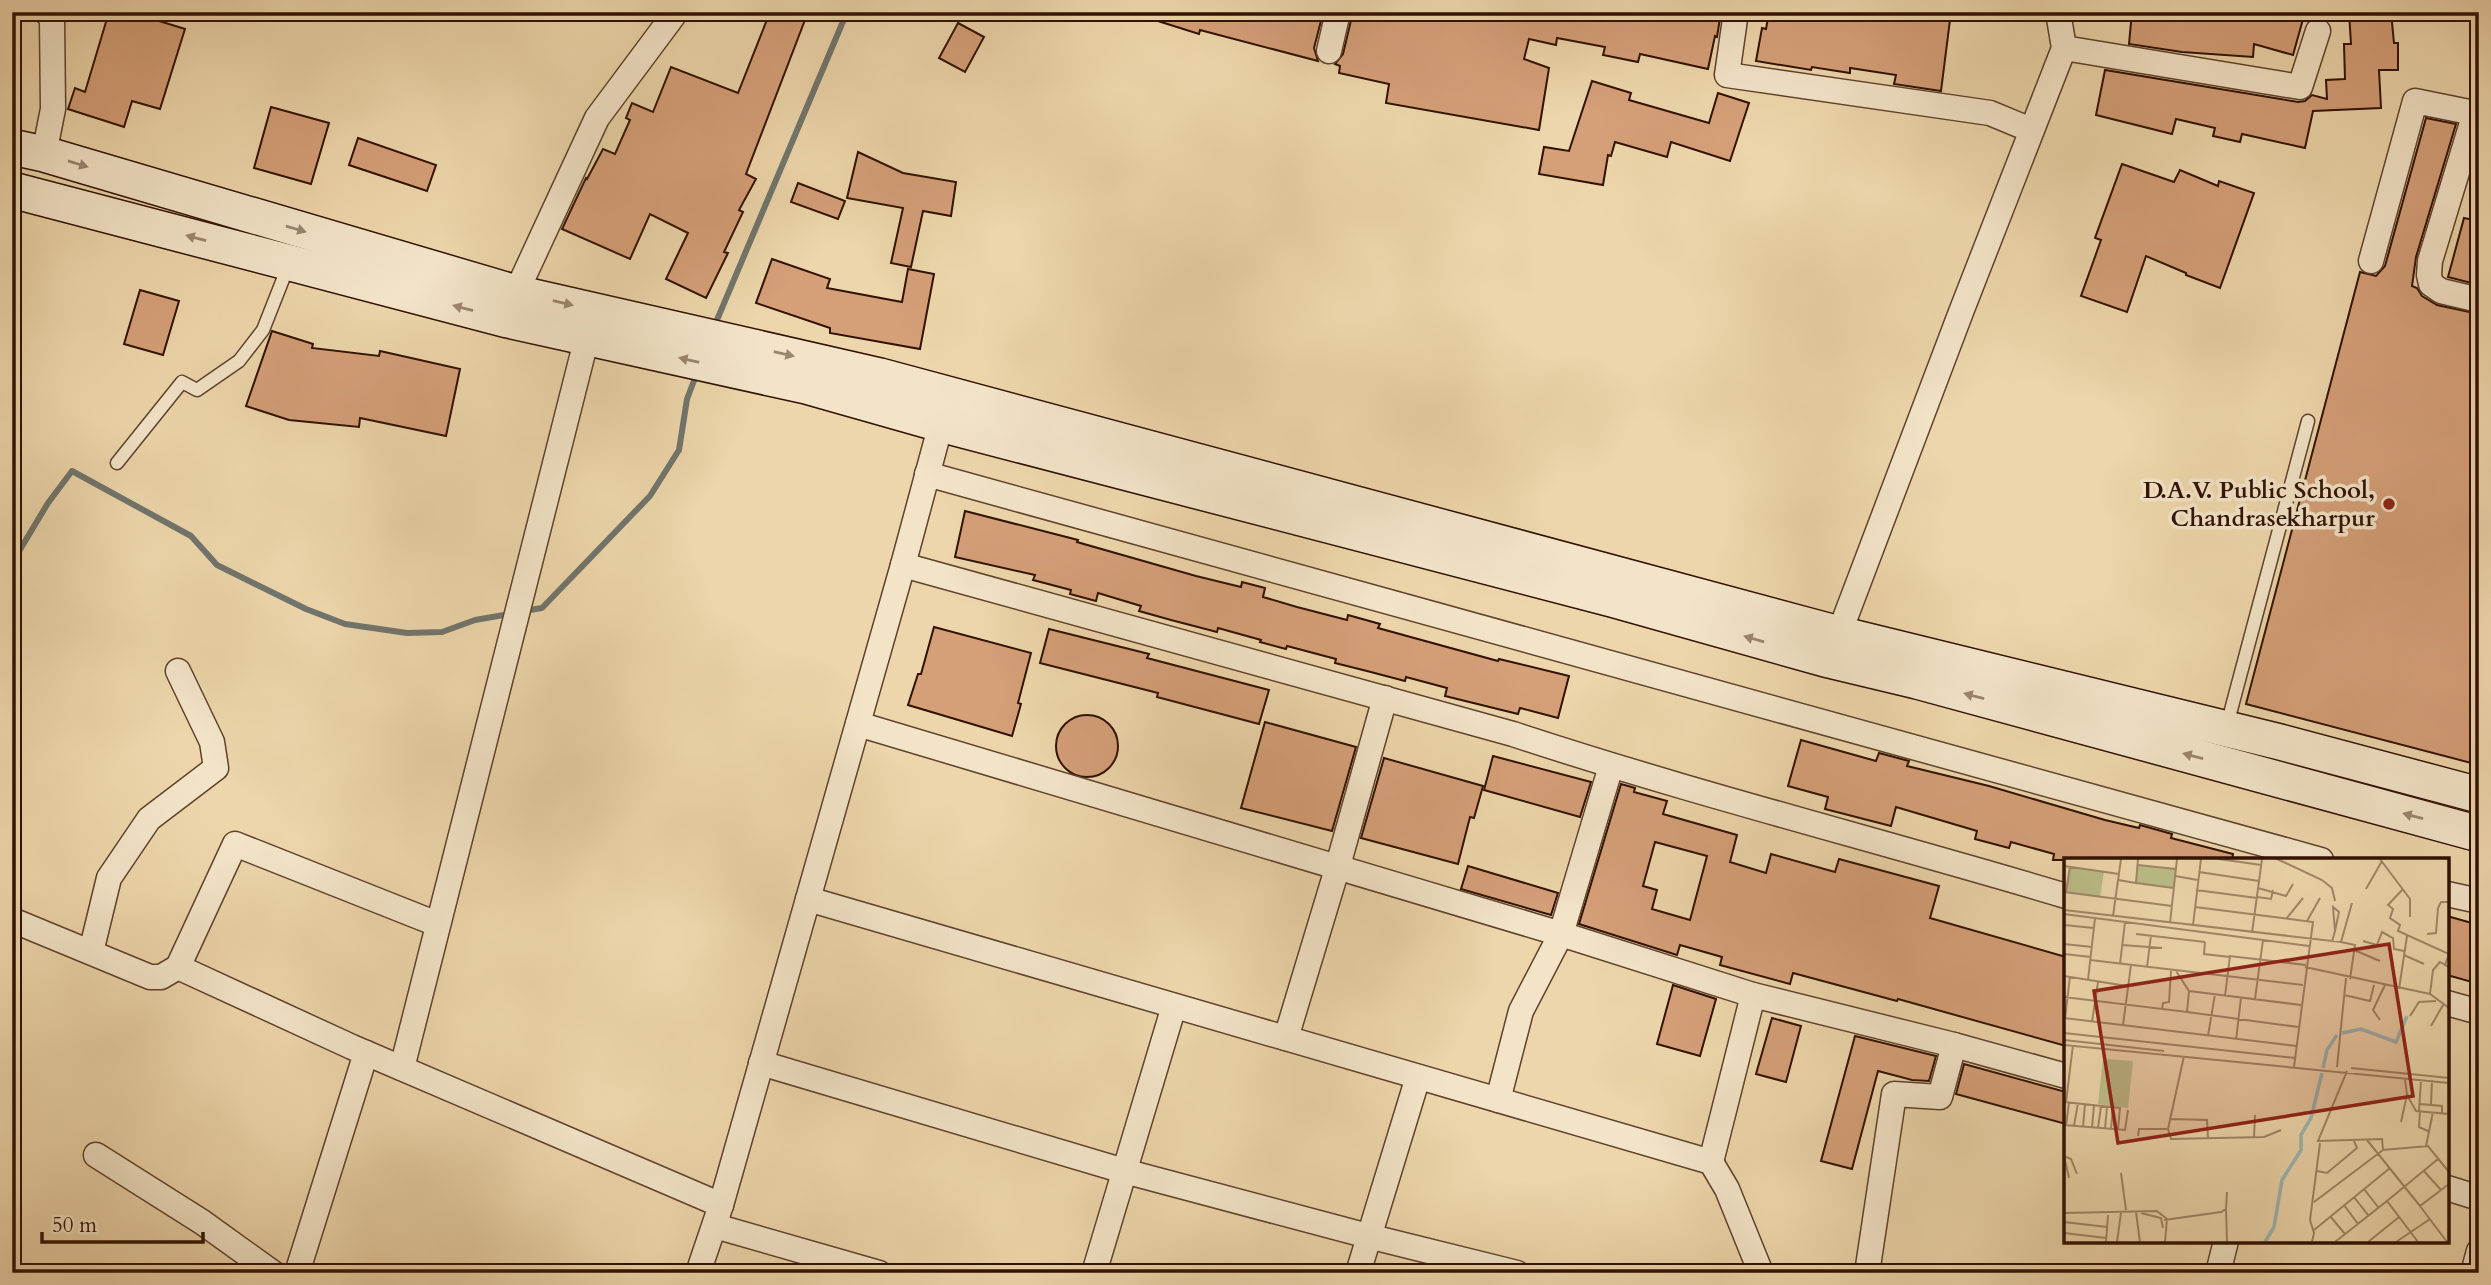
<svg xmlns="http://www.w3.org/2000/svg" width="2491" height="1285" font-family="Cardo,serif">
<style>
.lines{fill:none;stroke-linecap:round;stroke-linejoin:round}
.stream{stroke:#71756c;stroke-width:6}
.building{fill:#d59f78;stroke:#301102;stroke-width:2;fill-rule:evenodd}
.lane-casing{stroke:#5f422c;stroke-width:15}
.street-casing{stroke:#5f422c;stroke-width:27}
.secondary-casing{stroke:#301102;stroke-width:38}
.lane{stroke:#f3e4c8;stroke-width:12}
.street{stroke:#f3e4c8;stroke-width:24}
.secondary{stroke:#f3e4c8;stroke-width:35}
.oneway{fill:#9b856f}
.poi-dot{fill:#8f2418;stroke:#f3e4c8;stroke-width:2.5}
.labels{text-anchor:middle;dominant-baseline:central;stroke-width:7;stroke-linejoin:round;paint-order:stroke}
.poi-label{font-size:24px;font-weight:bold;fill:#301102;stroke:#f3e4c8;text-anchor:end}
.inset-river{fill:none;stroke:#9cb7b3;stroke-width:3.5}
.inset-road{fill:none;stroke:#a18767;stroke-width:2}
.view{fill:#8f2418;fill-opacity:0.15;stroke:#8f2418;stroke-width:3.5}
.inset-edge{fill:none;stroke:#301102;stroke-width:3.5}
</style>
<rect width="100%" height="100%" fill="#edd6ab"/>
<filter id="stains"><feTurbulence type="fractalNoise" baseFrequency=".00286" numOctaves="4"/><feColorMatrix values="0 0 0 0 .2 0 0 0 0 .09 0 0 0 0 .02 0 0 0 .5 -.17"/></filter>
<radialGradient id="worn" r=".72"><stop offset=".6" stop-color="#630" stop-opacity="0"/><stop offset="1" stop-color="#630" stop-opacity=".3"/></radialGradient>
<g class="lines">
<!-- stream -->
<g class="stream">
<polyline points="714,327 847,12"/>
<polyline points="12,563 48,503 72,471 191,536 217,565 306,609 345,624 407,633 442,632 475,620 510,614"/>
<polyline points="524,611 542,608 650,496 679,450 687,399 697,373"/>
</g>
</g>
<!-- building -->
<g class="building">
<polygon points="109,12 130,12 185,29 160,109 132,101 124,127 68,109 75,88 85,92"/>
<polygon points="770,12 808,12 746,174 756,179 739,210 743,212 724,252 728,253 706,298 666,279 688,233 650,214 630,259 562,229 586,178 587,179 603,149 615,154 630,120 626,118 632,103 653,112 671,67 738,93"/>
<polygon points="1143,12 1323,13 1314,48 1318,61 1200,30 1199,34 1142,16"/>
<polygon points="1353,12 1721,12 1717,37 1715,36 1708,69 1640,54 1638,62 1603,55 1605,47 1557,38 1556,45 1529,39 1524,59 1549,68 1539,130 1386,103 1389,84 1339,73 1340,66 1335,64 1343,54"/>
<polygon points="1769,12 1829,12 1872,19 1873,12 1951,12 1941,91 1894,84 1896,75 1850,68 1850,73 1812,67 1811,70 1756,61 1762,28 1766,29"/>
<polygon points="2132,12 2305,12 2293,55 2254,44 2253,57 2182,52 2129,44"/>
<polygon points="2349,12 2391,12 2394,43 2398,43 2398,70 2379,70 2381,108 2313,111 2305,148 2242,134 2240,142 2213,136 2215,128 2176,119 2172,134 2096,115 2105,70 2298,102 2305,101 2312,95 2327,99 2326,80 2345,79 2344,44 2351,44"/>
<polygon points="958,23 984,37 965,72 939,58"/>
<polygon points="1592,81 1631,93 1629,100 1709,123 1718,93 1749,103 1730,161 1671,142 1667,157 1615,142 1611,156 1608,155 1603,185 1539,174 1544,147 1569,151"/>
<polygon points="271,107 329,123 311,184 254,168"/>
<polygon points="2426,118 2456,124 2416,257 2412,286 2417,288 2422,296 2437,305 2479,314 2479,765 2246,704 2360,272 2376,276 2385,266"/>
<polygon points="358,138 436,165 427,191 349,165"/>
<polygon points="858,152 903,173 956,182 951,216 923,211 911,267 891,263 903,208 847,198"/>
<polygon points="2122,164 2174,182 2180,170 2218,186 2219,181 2254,193 2220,288 2186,275 2186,273 2146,256 2127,312 2081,296 2101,240 2095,238"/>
<polygon points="798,183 845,201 838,219 791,202"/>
<polygon points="2464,218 2479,221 2479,285 2448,277"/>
<polygon points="772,259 830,279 827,288 902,302 908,269 934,274 920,349 830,333 830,328 756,303"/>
<polygon points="140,290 179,301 163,355 124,344"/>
<polygon points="272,331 313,344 312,348 379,356 380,351 460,369 446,436 360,418 359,427 289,420 246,406"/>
<polygon points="965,511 1078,540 1077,542 1196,576 1241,587 1242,582 1265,588 1263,597 1297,607 1347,620 1348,615 1380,624 1378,628 1498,661 1499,659 1569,676 1558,718 1520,708 1518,714 1445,696 1447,688 1406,677 1405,681 1367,671 1335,663 1336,659 1287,646 1286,649 1260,642 1261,640 1218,628 1217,632 1171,620 1139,611 1141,606 1098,593 1096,601 1070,594 1071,590 1033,580 1035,575 955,557"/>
<polygon points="934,627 1031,653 1018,703 1021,704 1012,736 908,705 918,674 921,674"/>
<polygon points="1049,629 1149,654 1147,658 1269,690 1259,724 1157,697 1158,693 1040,663"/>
<circle cx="1087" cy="746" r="31"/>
<polygon points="1265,722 1356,747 1332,831 1241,808"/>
<polygon points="1801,740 1876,761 1879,753 1909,761 1907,766 1989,786 2105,820 2139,828 2140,825 2172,834 2171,838 2233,854 2232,860 2053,860 2054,854 2011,842 2009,848 1975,839 1977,831 1896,807 1891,826 1825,809 1828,797 1788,786"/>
<polygon points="1493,756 1591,782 1580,817 1484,790"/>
<polygon points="1384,758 1483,786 1474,818 1470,817 1458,864 1361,838"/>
<path d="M1621 784 1635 788 1634 792 1667 801 1663 814 1737 835 1730 862 1766 873 1771 854 1835 872 1839 859 1939 886 1930 918 2066 957V1046L1898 999 1897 1001 1793 973 1790 984 1720 965 1722 957 1680 945 1677 955 1579 924ZM1655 842 1707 856 1690 920 1652 909 1657 890 1643 886Z"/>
<polygon points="1468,866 1558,893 1551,915 1461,889"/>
<polygon points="2447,916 2479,925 2479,984 2447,975"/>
<polygon points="1673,985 1716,999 1700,1056 1657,1044"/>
<polygon points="1772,1018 1801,1026 1786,1082 1756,1074"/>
<polygon points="1855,1036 1936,1056 1929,1081 1912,1080 1878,1071 1852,1169 1821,1161"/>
<polygon points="1964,1064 2066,1092 2066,1124 1956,1094"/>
</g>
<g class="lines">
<!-- lane casing -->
<g class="lane-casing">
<g id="lane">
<polyline points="993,14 994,12"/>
<polyline points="117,463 182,382 197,390 239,361 263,330 289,264"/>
<polyline points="2227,725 2308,421"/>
</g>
</g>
<!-- street casing -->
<g class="street-casing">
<g id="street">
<polyline points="1736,12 1727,75 1990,113 2031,130"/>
<polyline points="2064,48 2300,87 2318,31"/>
<polyline points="1329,51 1338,12"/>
<polyline points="2475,113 2430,261 2429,275 2431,284 2441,291 2479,300"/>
<polyline points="44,154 53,109 52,18 46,12"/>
<polyline points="2371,261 2415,101 2479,114"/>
<polyline points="516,293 597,118 676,12"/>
<polyline points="927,474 2321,860"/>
<path d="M903 565 1513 734C1695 794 1882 841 2066 896"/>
<polyline points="1839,634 1961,312 2064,48 2058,12"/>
<polyline points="858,724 1561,934 1753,995"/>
<polyline points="2447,894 2479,901"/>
<polyline points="808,899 1711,1162 1727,1189 1761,1273"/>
<polyline points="12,920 150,977 161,977 178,967 352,1047 721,1205"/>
<polyline points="91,952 109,878 149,819 216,768 212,742 178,671"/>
<polyline points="178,967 235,844 437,924"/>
<polyline points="2447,1003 2479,1012"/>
<polyline points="1286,1038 1337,869 1385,698"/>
<polyline points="761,1063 1124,1171 1368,1236 1517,1273"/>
<polyline points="402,1068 587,337"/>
<polyline points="1498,1100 1521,1011 1561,934 1611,766"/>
<polyline points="96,1155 202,1222 273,1273"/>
<polyline points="1711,1162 1753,995 1954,1045"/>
<polyline points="2447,1188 2479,1198"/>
<polyline points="715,1226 879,1273"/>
<polyline points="297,1273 366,1053"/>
<polyline points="698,1273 721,1205 903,565 945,409"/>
<polyline points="1094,1273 1174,1006"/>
<polyline points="1358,1273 1418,1077"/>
<polyline points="1867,1273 1894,1094 1940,1097 1954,1045 2066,1076"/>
<polyline points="2218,1273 2226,1241"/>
<polyline points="2473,1273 2479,1251"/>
</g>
</g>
<!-- secondary casing -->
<g class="secondary-casing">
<g id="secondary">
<polyline points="12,147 44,154 516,293 880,376 1839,634 2280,742 2479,795"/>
<polyline points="12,190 508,320 806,386 940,424 1612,599 1825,659 1917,681 2479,834"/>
</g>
</g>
<!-- lane -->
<use href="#lane" class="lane"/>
<!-- street -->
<use href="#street" class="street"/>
<!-- secondary -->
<use href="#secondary" class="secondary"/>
</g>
<!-- one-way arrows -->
<defs><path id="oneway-solid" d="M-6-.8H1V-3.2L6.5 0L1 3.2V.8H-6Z" transform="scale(1.75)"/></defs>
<g class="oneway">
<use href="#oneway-solid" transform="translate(78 164) rotate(17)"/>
<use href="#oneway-solid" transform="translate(296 229) rotate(16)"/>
<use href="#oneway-solid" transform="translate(196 238) rotate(-165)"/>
<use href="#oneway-solid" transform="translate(563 303) rotate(13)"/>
<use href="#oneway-solid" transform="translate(463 308) rotate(-165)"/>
<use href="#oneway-solid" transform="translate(784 354) rotate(13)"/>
<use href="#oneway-solid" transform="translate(689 360) rotate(-167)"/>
<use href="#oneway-solid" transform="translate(1754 639) rotate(-164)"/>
<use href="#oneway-solid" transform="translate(1974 696) rotate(-165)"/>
<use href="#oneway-solid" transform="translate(2193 756) rotate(-165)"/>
<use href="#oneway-solid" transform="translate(2413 816) rotate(-165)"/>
</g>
<!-- markers -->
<circle class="poi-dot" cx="2389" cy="504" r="7"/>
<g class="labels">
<!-- poi labels -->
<g class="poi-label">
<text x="2375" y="490">D.A.V. Public School,<tspan x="2375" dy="28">Chandrasekharpur</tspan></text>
</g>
</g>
<!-- overview -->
<g transform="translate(2064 858)">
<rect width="385" height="385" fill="#edd6ab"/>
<path d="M74 7 112 11 110 30 72 25ZM6 9 40 14 36 39 2 34ZM39 201 69 203 64 250 34 246Z" fill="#babd87"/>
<path class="inset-river" d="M278 175 297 171 332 184 343 158M259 210 263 192 273 177M201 384 210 369 218 322 237 292V277L247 260 258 215"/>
<path class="inset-road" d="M155 1 197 7M213 1 258 22 268 30 271 43M316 1 346 41V59M74 7 112 11M0 8 55 16M135 14 195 23M111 18 134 22M54 22 72 25 74 1M72 25 110 30M194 30 222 38 229 26M302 31 318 3M339 31 324 47 329 51 326 60 336 67 334 73 385 96 381 107 385 109M132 32 193 40M0 34 108 48M2 34 6 9M193 39 207 41 209 32M131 49 249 64 230 209M0 52 277 84 288 45M0 56 245 88M49 58 57 1M222 61 239 40M243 63 256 40M106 65 113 1M0 67 30 70M129 67 137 1M188 75 198 1M72 76 141 84M363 76 372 75 374 50 377 44H385M299 83 313 87 318 74 329 80 330 91 340 93M141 84 140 96 166 99M268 84 271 73 275 54 269 49 271 73M277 84 291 87 286 121M0 86 28 89M58 87 98 90M290 92 316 103M0 96 27 99M340 97 360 106M26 102 239 127M56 106 61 64M83 109 87 77M241 109 366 136 385 150M0 118 63 128M24 122 31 60M335 131 343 78M125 133 237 147M366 136 369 112 376 104 381 107M280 137 306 143 310 127M161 138 166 98 242 107M0 139 98 151 99 145 105 144 107 113M191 141 199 82M98 151 123 154 125 133 112 113M123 154 234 169M346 158 355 144 372 143M0 160 232 188M1 161 6 118M316 162 309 152 321 127M28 164 34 124M59 167 67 107M367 168 379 147M0 175 231 200M144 178 151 136M0 182 100 193M172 182 177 140M0 187 385 225M120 198 104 271 107 281 200 279 217 272M273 209 282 120M287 210 385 220M283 213 254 283 318 281 319 292 364 288 385 314M341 221 343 237 352 253 385 256M0 244 56 250 54 271M2 244 9 187M356 246 378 248V255M367 246 368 222M355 253 357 222M356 253 355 269 364 273M106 261 143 262 144 280M337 264 343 237M0 267 61 272 64 252M2 268 5 244M10 268 14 245M19 269 21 246M28 270 30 247M34 270 37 248M41 271 43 249M47 271 49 249M74 278 75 271H104M190 279 191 257M303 282 356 348M362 288 369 254M0 298 7 301 13 316M0 298 5 320M359 312 377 332M253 313 263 315 293 290 290 283M57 315 62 352M300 331 314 349M290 339 304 357M323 343 374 301M250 344 319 292M280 347 294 366M162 351 163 384M72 354 76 384M0 355 93 353 103 361 101 384M77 355 97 360 99 370M266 358 281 376M100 362 157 354 162 351 163 334M0 364 43 369M250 372 326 310M0 375 42 380M42 384 44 357M53 384 57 355M248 384 250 375 246 362 256 285M271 384 323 343 354 384M304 384 335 359M332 384 366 361M383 384 356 348 385 326"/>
<path class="view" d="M325 86 349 238 54 285 30 133Z"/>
<rect width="385" height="385" class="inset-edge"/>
</g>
<!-- margin -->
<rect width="2491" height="1285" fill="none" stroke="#edd6ab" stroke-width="42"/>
<rect x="14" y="14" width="2463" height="1257" fill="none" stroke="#301102" stroke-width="3.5"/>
<rect x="21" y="21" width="2449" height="1243" fill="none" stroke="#301102" stroke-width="2"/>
<!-- scale -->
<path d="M42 1232v10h161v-10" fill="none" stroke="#301102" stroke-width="3.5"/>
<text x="52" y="1232" font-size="21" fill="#301102" stroke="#f3e4c8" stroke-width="5" paint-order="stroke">50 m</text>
<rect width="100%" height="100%" filter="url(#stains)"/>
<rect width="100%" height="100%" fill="url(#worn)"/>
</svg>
